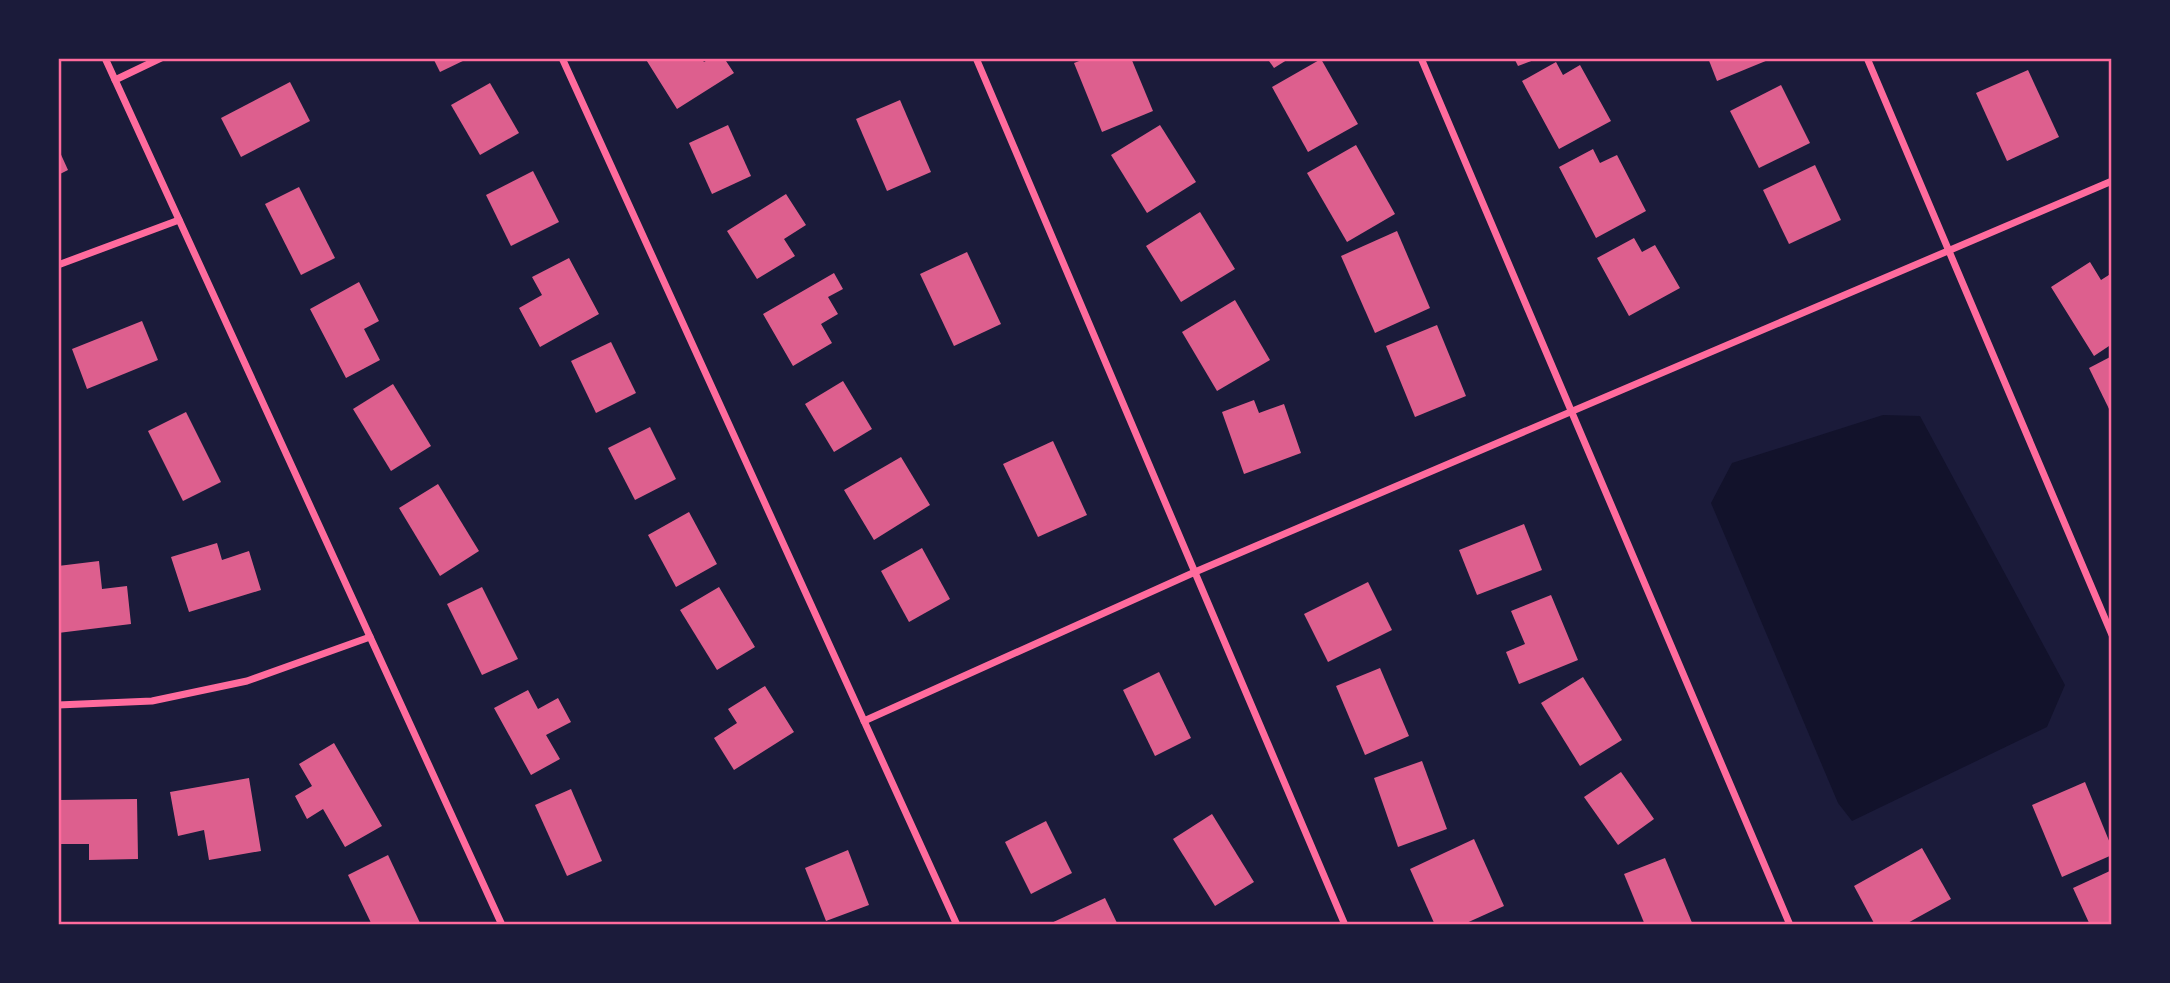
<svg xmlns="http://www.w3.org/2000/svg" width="2170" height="983" font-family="'PT Serif',serif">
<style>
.water{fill:#12122b}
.building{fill:#dd5f8e}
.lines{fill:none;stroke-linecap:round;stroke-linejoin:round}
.minor{stroke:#ff6b9d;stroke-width:7}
.neatline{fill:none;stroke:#ff6b9d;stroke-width:2.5}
</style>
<rect width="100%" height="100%" fill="#1b1b3a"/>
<!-- water -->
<polygon class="water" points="1883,415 1920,416 2065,685 2047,727 1852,821 1838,803 1711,503 1732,463"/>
<!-- building -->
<g class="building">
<polygon points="433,58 469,58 440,72"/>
<polygon points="645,58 701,58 704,62 711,58 724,58 734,73 677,109"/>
<polygon points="1087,58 1131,58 1153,111 1102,132 1074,63"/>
<polygon points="1267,58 1290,58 1274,68"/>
<polygon points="1514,58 1539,58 1518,66"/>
<polygon points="1708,58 1773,58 1717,81"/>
<polygon points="1321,59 1358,124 1308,152 1272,87"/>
<polygon points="1556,62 1563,75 1580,65 1611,121 1559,149 1522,81"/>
<polygon points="2028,70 2059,137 2007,161 1976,93"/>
<polygon points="290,82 310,121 241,157 221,118"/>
<polygon points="490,83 519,133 480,155 451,105"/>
<polygon points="1781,85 1810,143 1759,168 1730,111"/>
<polygon points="900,100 931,172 887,191 856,119"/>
<polygon points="728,125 751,176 712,194 689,143"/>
<polygon points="1160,125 1196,182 1147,213 1111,155"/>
<polygon points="1356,145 1395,214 1347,242 1307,173"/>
<polygon points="58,148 68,170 58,175"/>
<polygon points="1593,149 1600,163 1617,155 1646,211 1596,238 1559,167"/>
<polygon points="1815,165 1841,220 1789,244 1763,190"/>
<polygon points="533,171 559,222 511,246 486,195"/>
<polygon points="299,187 335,258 301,275 265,204"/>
<polygon points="786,194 806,225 784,239 795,256 757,279 727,231"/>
<polygon points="1200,212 1235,269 1181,302 1146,246"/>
<polygon points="1397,231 1430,308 1375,333 1341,256"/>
<polygon points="1634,238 1642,252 1655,245 1680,288 1629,316 1597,258"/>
<polygon points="967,252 1001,324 954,346 920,274"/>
<polygon points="569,258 599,314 540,347 519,308 542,295 532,277"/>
<polygon points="2090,262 2101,280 2112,273 2112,344 2094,356 2051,287"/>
<polygon points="834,273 843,289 828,297 838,314 821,324 832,343 793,366 763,314"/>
<polygon points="359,282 379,321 364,329 380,360 346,378 310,309"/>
<polygon points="1235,300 1270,360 1217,391 1182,332"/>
<polygon points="142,321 158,360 87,389 72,349"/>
<polygon points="1437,325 1466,396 1415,417 1386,346"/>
<polygon points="611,342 636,393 596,413 571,361"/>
<polygon points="2112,356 2112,415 2089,368"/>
<polygon points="843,381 872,429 834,452 805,404"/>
<polygon points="393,384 431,446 391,471 353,409"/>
<polygon points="1254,400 1259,413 1284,404 1301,453 1244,474 1222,412"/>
<polygon points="186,412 221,482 183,501 148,431"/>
<polygon points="650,427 676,479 635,500 608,448"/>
<polygon points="1053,441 1087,515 1038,537 1003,464"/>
<polygon points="901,457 930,505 874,540 844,490"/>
<polygon points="438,484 479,551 440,576 399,508"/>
<polygon points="689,512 717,564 676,587 648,535"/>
<polygon points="1524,524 1542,570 1477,595 1459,550"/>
<polygon points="217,543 222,560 249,551 261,590 189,612 171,557"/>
<polygon points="922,548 950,599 909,622 881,571"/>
<polygon points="99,561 102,589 127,586 131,624 58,633 58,566"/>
<polygon points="1368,582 1392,630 1328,662 1304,614"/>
<polygon points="482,587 518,659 482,675 447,604"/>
<polygon points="719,587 755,647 717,670 680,610"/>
<polygon points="1551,595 1578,660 1519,684 1506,652 1525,644 1511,611"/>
<polygon points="1380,668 1409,736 1365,755 1336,686"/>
<polygon points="1159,672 1191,738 1155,756 1123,690"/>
<polygon points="1583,677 1622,740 1580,766 1541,703"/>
<polygon points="765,686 794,732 734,770 714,738 737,723 728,709"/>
<polygon points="528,690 538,709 558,698 571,722 546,735 560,759 531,775 494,708"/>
<polygon points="334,743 382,826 345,847 323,809 307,819 295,796 312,786 299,764"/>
<polygon points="1422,761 1447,829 1398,847 1374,778"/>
<polygon points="1621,772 1654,819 1618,845 1584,797"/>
<polygon points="249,778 261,851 209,860 204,830 178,836 170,792"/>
<polygon points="2085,782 2112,848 2112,855 2062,877 2032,805"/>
<polygon points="571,789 602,861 567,876 535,805"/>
<polygon points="137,799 138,859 89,860 89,844 60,844 59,800"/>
<polygon points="1212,814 1254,882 1215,906 1173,839"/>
<polygon points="1046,821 1072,873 1031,894 1005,842"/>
<polygon points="1474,839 1504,906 1462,925 1435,925 1410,869"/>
<polygon points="1922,848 1951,899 1904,925 1875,925 1854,886"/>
<polygon points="848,850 869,905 826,921 805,868"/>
<polygon points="388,855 421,925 372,925 348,875"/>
<polygon points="1665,858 1693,925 1645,925 1624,874"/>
<polygon points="2112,870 2112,925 2090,925 2073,888"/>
<polygon points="1105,898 1118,925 1047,925"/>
</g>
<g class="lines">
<!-- minor -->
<g class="minor">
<polyline points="105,58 502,925"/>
<polyline points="562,58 957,925"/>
<polyline points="976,58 1345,925"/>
<polyline points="1421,58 1790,925"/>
<polyline points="1867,58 2112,635"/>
<polyline points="115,80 161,58"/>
<polyline points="58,265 179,220"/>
<polyline points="58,705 152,701 247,681 370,637"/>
<polyline points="864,721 1195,572 2112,181"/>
</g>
</g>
<!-- border -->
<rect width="2170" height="983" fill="none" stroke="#1b1b3a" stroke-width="119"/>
<rect x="60" y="60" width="2050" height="863" class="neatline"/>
</svg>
